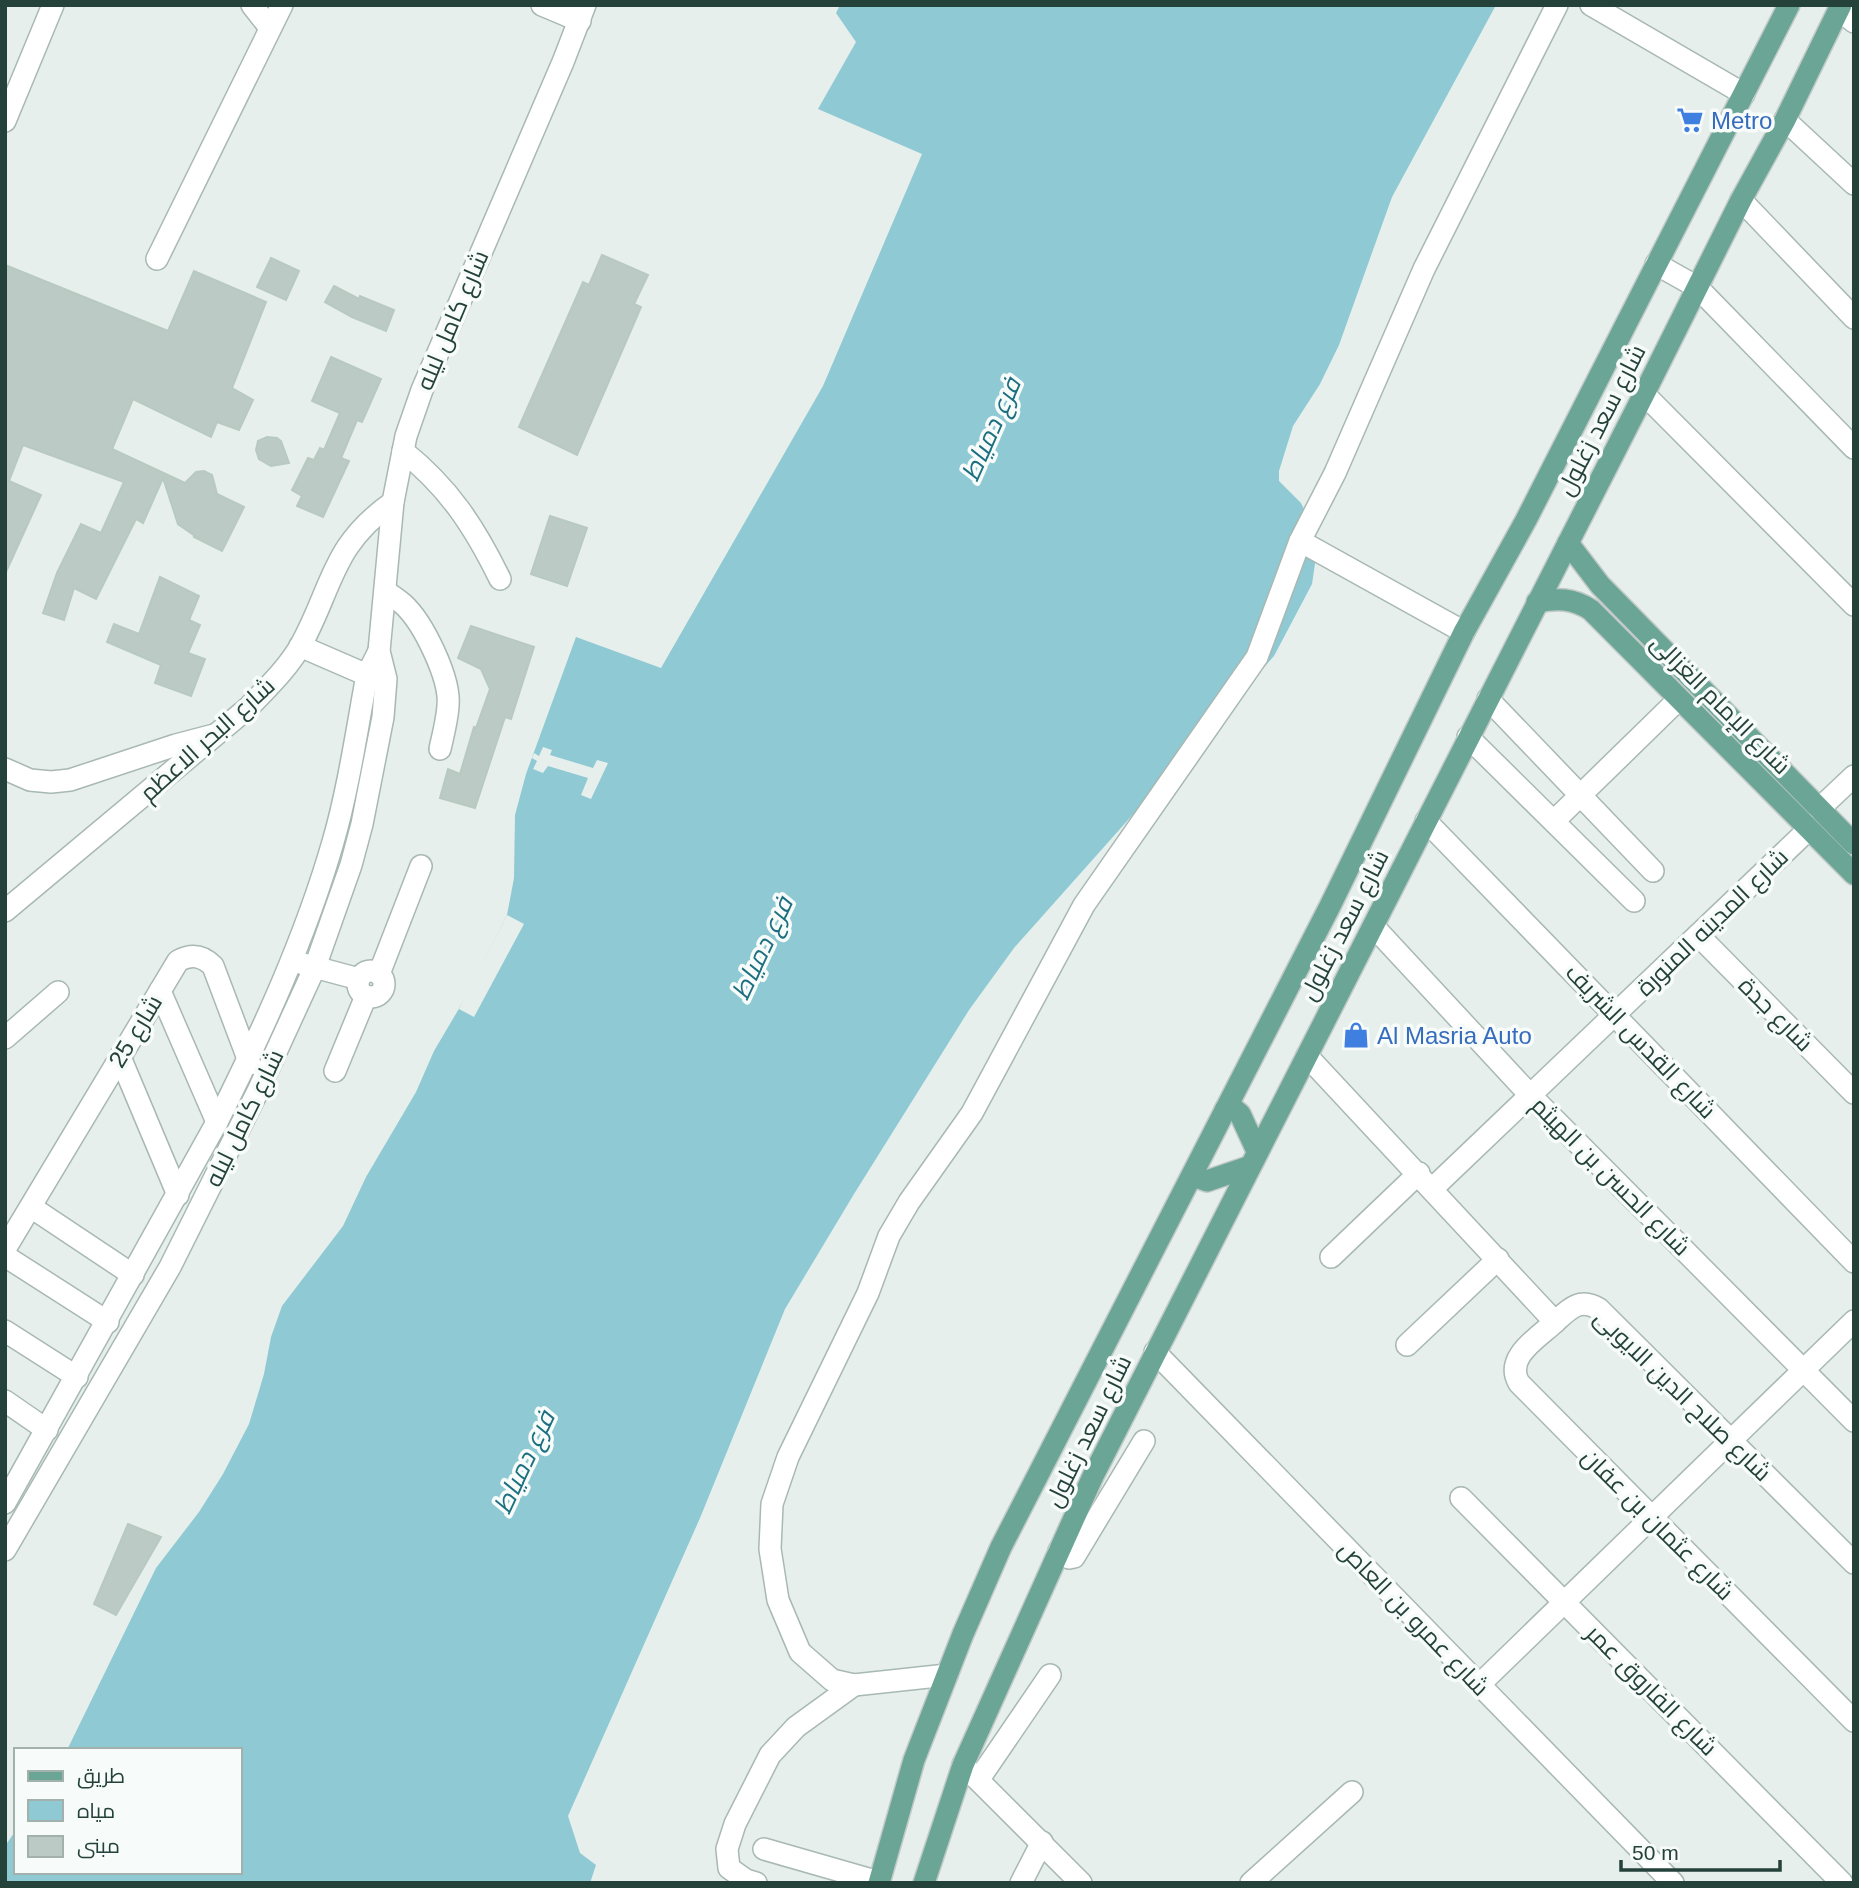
<svg xmlns="http://www.w3.org/2000/svg" width="1859" height="1888" font-family="Arial,Cairo,sans-serif">
<style>
.water{fill:#8ec9d4}
.pier{fill:#e6efeb}
.building{fill:#bbcac4;stroke:#b8c9c2;stroke-width:2}
.lines{fill:none;stroke-linecap:round;stroke-linejoin:round}
.minor-casing{stroke:#a8b8b2;stroke-width:24}
.major-casing{stroke:#c2cac8;stroke-width:24}
.minor{stroke:#fff;stroke-width:21}
.major{stroke:#6aa596;stroke-width:21}
.labels{text-anchor:middle;dominant-baseline:central;stroke-width:7;stroke-linejoin:round;paint-order:stroke}
.shop-label{font-size:24px;fill:#366cbe;stroke:#f7fbf9;text-anchor:start}
.street-label{font-size:24px;fill:#24423a;stroke:#f7fbf9}
.water-label{font-size:26px;font-style:italic;fill:#1c6f80;stroke:#f7fbf9}
</style>
<rect width="100%" height="100%" fill="#e6efeb"/>
<!-- water -->
<polygon class="water" points="840,5 1496,5 1392,197 1339,345 1320,384 1293,426 1279,471 1279,481 1301,503 1314,529 1317,550 1312,584 1274,656 1014,948 969,1010 854,1194 785,1309 700,1518 568,1816 580,1853 596,1865 590,1883 5,1883 5,1846 16,1830 16,1872 240,1872 240,1750 67,1750 156,1568 199,1512 223,1474 249,1424 264,1374 271,1337 282,1306 343,1226 366,1177 416,1092 434,1051 467,995 507,915 514,878 515,815 526,774 576,637 661,668 823,386 922,154 818,109 856,42 836,13"/>
<!-- pier -->
<g class="pier">
<polygon points="543,747 552,750 550,755 593,768 597,760 608,763 591,799 581,795 588,778 548,766 543,773 533,769 537,761 532,758 534,753 539,756"/>
<polygon points="507,915 524,924 474,1017 459,1009"/>
</g>
<!-- building -->
<g class="building">
<polygon points="602,255 648,275 634,304 641,307 577,455 519,427 583,282 589,285"/>
<polygon points="271,258 299,271 286,300 257,287"/>
<polygon points="5,265 168,331 194,271 266,302 232,388 253,400 239,430 217,422 211,437 133,399 112,449 185,483 196,472 204,471 212,475 217,494 244,507 222,551 194,537 195,536 178,524 163,478 143,523 136,519 96,599 74,588 64,620 43,613 57,573 81,524 101,533 124,482 23,445 9,481 41,495 5,574"/>
<polygon points="334,286 359,299 360,296 394,310 386,331 352,317 325,302"/>
<polygon points="331,357 381,379 362,422 357,420 341,458 349,461 323,517 297,506 302,496 292,490 308,458 314,460 320,448 324,450 340,413 312,401"/>
<polygon points="267,437 277,438 281,441 289,463 271,466 259,459 256,450 258,441"/>
<polygon points="550,516 587,528 567,586 531,574"/>
<polygon points="160,577 199,596 189,620 200,625 188,653 205,659 191,696 155,683 161,665 107,642 114,624 139,634"/>
<polygon points="471,626 534,647 511,719 505,717 475,808 440,798 448,769 460,774 474,727 476,728 490,689 481,669 458,658"/>
<polygon points="128,1524 161,1537 116,1615 94,1604"/>
</g>
<g class="lines">
<!-- minor casing -->
<g class="minor-casing">
<g id="minor">
<polyline points="252,5 270,28"/>
<polyline points="542,5 580,21"/>
<polyline points="1591,5 1744,94"/>
<polyline points="1839,10 1854,22"/>
<polyline points="1785,120 1854,184"/>
<polyline points="5,121 53,5"/>
<polyline points="1741,200 1854,318"/>
<polyline points="157,259 282,5"/>
<polyline points="1656,264 1697,287 1854,448"/>
<polyline points="1644,394 1854,605"/>
<path d="M403 451C449 488 474 526 500 579"/>
<polyline points="1300,541 1464,632"/>
<path d="M385 591C391 595 397 599 403 604 423 622 451 679 448 706 447 721 443 735 440 749"/>
<polyline points="300,646 367,675 381,678"/>
<polyline points="1488,699 1653,871"/>
<polyline points="1468,737 1634,901"/>
<polyline points="5,769 30,780 51,782 70,780 176,745 214,735"/>
<polyline points="1819,809 1854,776"/>
<polyline points="1426,821 1854,1262"/>
<polyline points="1554,821 1679,699"/>
<path d="M5 911 249 707C267 688 288 668 301 645 334 584 331 546 393 502"/>
<polyline points="1374,927 1530,1095 1854,1421"/>
<polyline points="1698,935 1854,1093"/>
<polyline points="303,964 359,979"/>
<circle cx="371" cy="984" r="13"/>
<polyline points="379,974 421,866"/>
<polyline points="160,991 217,1122"/>
<polyline points="5,1038 58,992"/>
<path d="M1307 1056 1555 1322C1569 1309 1580 1297 1599 1309L1854 1563"/>
<polyline points="120,1057 178,1195"/>
<polyline points="335,1071 366,996"/>
<polyline points="1433,1188 1809,829"/>
<polyline points="31,1207 133,1275"/>
<path d="M5 1249 178 961C191 954 202 955 213 966L250 1064"/>
<polyline points="5,1256 108,1322"/>
<polyline points="1331,1257 1419,1173"/>
<path d="M1555 1322C1538 1338 1504 1357 1519 1383L1854 1721"/>
<polyline points="5,1331 77,1377"/>
<polyline points="1407,1345 1498,1259"/>
<polyline points="1155,1352 1673,1883"/>
<polyline points="5,1401 47,1430"/>
<polyline points="1461,1498 1842,1883"/>
<path d="M5 1503 217 1122C262 1032 305 939 333 842 348 791 357 729 367 675L379 651"/>
<polyline points="5,1550 170,1267 259,1089 315,967 351,865 362,824 383,717 386,679 379,651 393,502 406,436 422,390 563,62 585,5"/>
<polyline points="1059,1551 1069,1558 1074,1557 1144,1441"/>
<polyline points="947,1675 854,1685 832,1680 800,1652 778,1600 770,1549 772,1504 788,1457 868,1293 889,1236 909,1202 972,1113 1084,905 1257,657 1300,541 1335,473 1424,269 1557,5"/>
<polyline points="1479,1685 1854,1321"/>
<polyline points="963,1765 1081,1883"/>
<polyline points="979,1779 1050,1675"/>
<polyline points="764,1849 879,1882"/>
<polyline points="756,1883 746,1880 729,1868 727,1849 735,1824 770,1755 796,1727 854,1685"/>
<polyline points="1021,1883 1042,1842"/>
<polyline points="1251,1883 1352,1792"/>
</g>
</g>
<!-- major casing -->
<g class="major-casing">
<g id="major">
<polyline points="1568,543 1600,585 1854,844"/>
<path d="M1537 602C1557 598 1573 598 1591 610L1854 874"/>
<polyline points="1225,1110 1234,1109 1240,1114 1257,1151"/>
<polyline points="1195,1170 1196,1177 1207,1181 1248,1167"/>
<polyline points="879,1883 914,1760 963,1634 1001,1547 1330,906 1464,632 1526,520 1789,5"/>
<polyline points="924,1883 963,1765 1093,1476 1644,394 1741,200 1785,120 1841,5"/>
</g>
</g>
<!-- minor -->
<use href="#minor" class="minor"/>
<!-- major -->
<use href="#major" class="major"/>
</g>
<!-- icons -->
<defs>
<g id="supermarket-bare" transform="scale(2.1)"><path d="M-6-5.5h2.5l.6 2H6L4.5 2H-2.5L-4.4-4H-6ZM-1.5 3.2a1.3 1.3 0 1 0 .1 0ZM3 3.2a1.3 1.3 0 1 0 .1 0Z" fill="#3f7fe0" stroke="#f7fbf9" stroke-width="2.5" paint-order="stroke"/></g>
<g id="shop-bare" transform="scale(2.1)"><path d="M-5-2.5h2.3a2.7 3.5 0 0 1 5.4 0H5L5.5 6h-11ZM-1.5-2.5h3a1.5 2.3 0 0 0-3 0Z" fill="#3f7fe0" stroke="#f7fbf9" stroke-width="2.5" paint-order="stroke"/></g>
</defs>
<g fill-rule="evenodd">
<use href="#supermarket-bare" x="1690" y="120"/>
<use href="#shop-bare" x="1356" y="1035"/>
</g>
<g class="labels">
<!-- shop labels -->
<g class="shop-label">
<text x="1711" y="120">Metro</text>
<text x="1377" y="1035">Al Masria Auto</text>
</g>
<!-- street labels -->
<g class="street-label">
<text transform="translate(452 320) rotate(-67)">شارع كامل ليله</text>
<text transform="translate(1601 420) rotate(-63)">شارع سعد زغلول</text>
<text transform="translate(1721 704) rotate(45)">شارع الإمام الغزالى</text>
<text transform="translate(207 739) rotate(-42)">شارع البحر الاعظم</text>
<text transform="translate(1712 922) rotate(-44)">شارع المدينه المنورة</text>
<text transform="translate(1344 925) rotate(-63)">شارع سعد زغلول</text>
<text transform="translate(1776 1014) rotate(45)">شارع جدة</text>
<text transform="translate(135 1031) rotate(-59)">شارع 25</text>
<text transform="translate(1641 1041) rotate(46)">شارع القدس الشريف</text>
<text transform="translate(244 1118) rotate(-64)">شارع كامل ليله</text>
<text transform="translate(1611 1176) rotate(45)">شارع الحسن بن الهيثم</text>
<text transform="translate(1683 1395) rotate(44)">شارع صلاح الدين الايوبى</text>
<text transform="translate(1088 1431) rotate(-64)">شارع سعد زغلول</text>
<text transform="translate(1658 1524) rotate(45)">شارع عثمان بن عفان</text>
<text transform="translate(1414 1618) rotate(46)">شارع عمرو بن العاص</text>
<text transform="translate(1652 1690) rotate(45)">شارع الفاروق عمر</text>
</g>
<!-- water labels -->
<g class="water-label">
<text transform="translate(991 429) rotate(-66)">فرع دمياط</text>
<text transform="translate(762 948) rotate(-65)">فرع دمياط</text>
<text transform="translate(524 1462) rotate(-65)">فرع دمياط</text>
</g>
</g>
<!-- border -->
<rect width="1859" height="1888" fill="none" stroke="#24423a" stroke-width="14"/>
<!-- legend -->
<rect x="14" y="1748" width="228" height="126" fill="#f7fbf9" stroke="#a3b1ad" stroke-width="2"/>
<rect x="28" y="1771" width="35" height="10" fill="#6aa596" stroke="#a3b1ad" stroke-width="2"/>
<text x="77" y="1783" font-size="21" fill="#24423a">طريق</text>
<rect x="28" y="1800" width="35" height="21" fill="#8ec9d4" stroke="#a3b1ad" stroke-width="2"/>
<text x="77" y="1818" font-size="21" fill="#24423a">مياه</text>
<rect x="28" y="1836" width="35" height="21" fill="#bbcac4" stroke="#a3b1ad" stroke-width="2"/>
<text x="77" y="1853" font-size="21" fill="#24423a">مبنى</text>
<!-- scale -->
<path d="M1621 1860v10h159v-10" fill="none" stroke="#24423a" stroke-width="3.5"/>
<text x="1632" y="1860" font-size="21" fill="#24423a" stroke="#f7fbf9" stroke-width="5" paint-order="stroke">50 m</text>
</svg>
